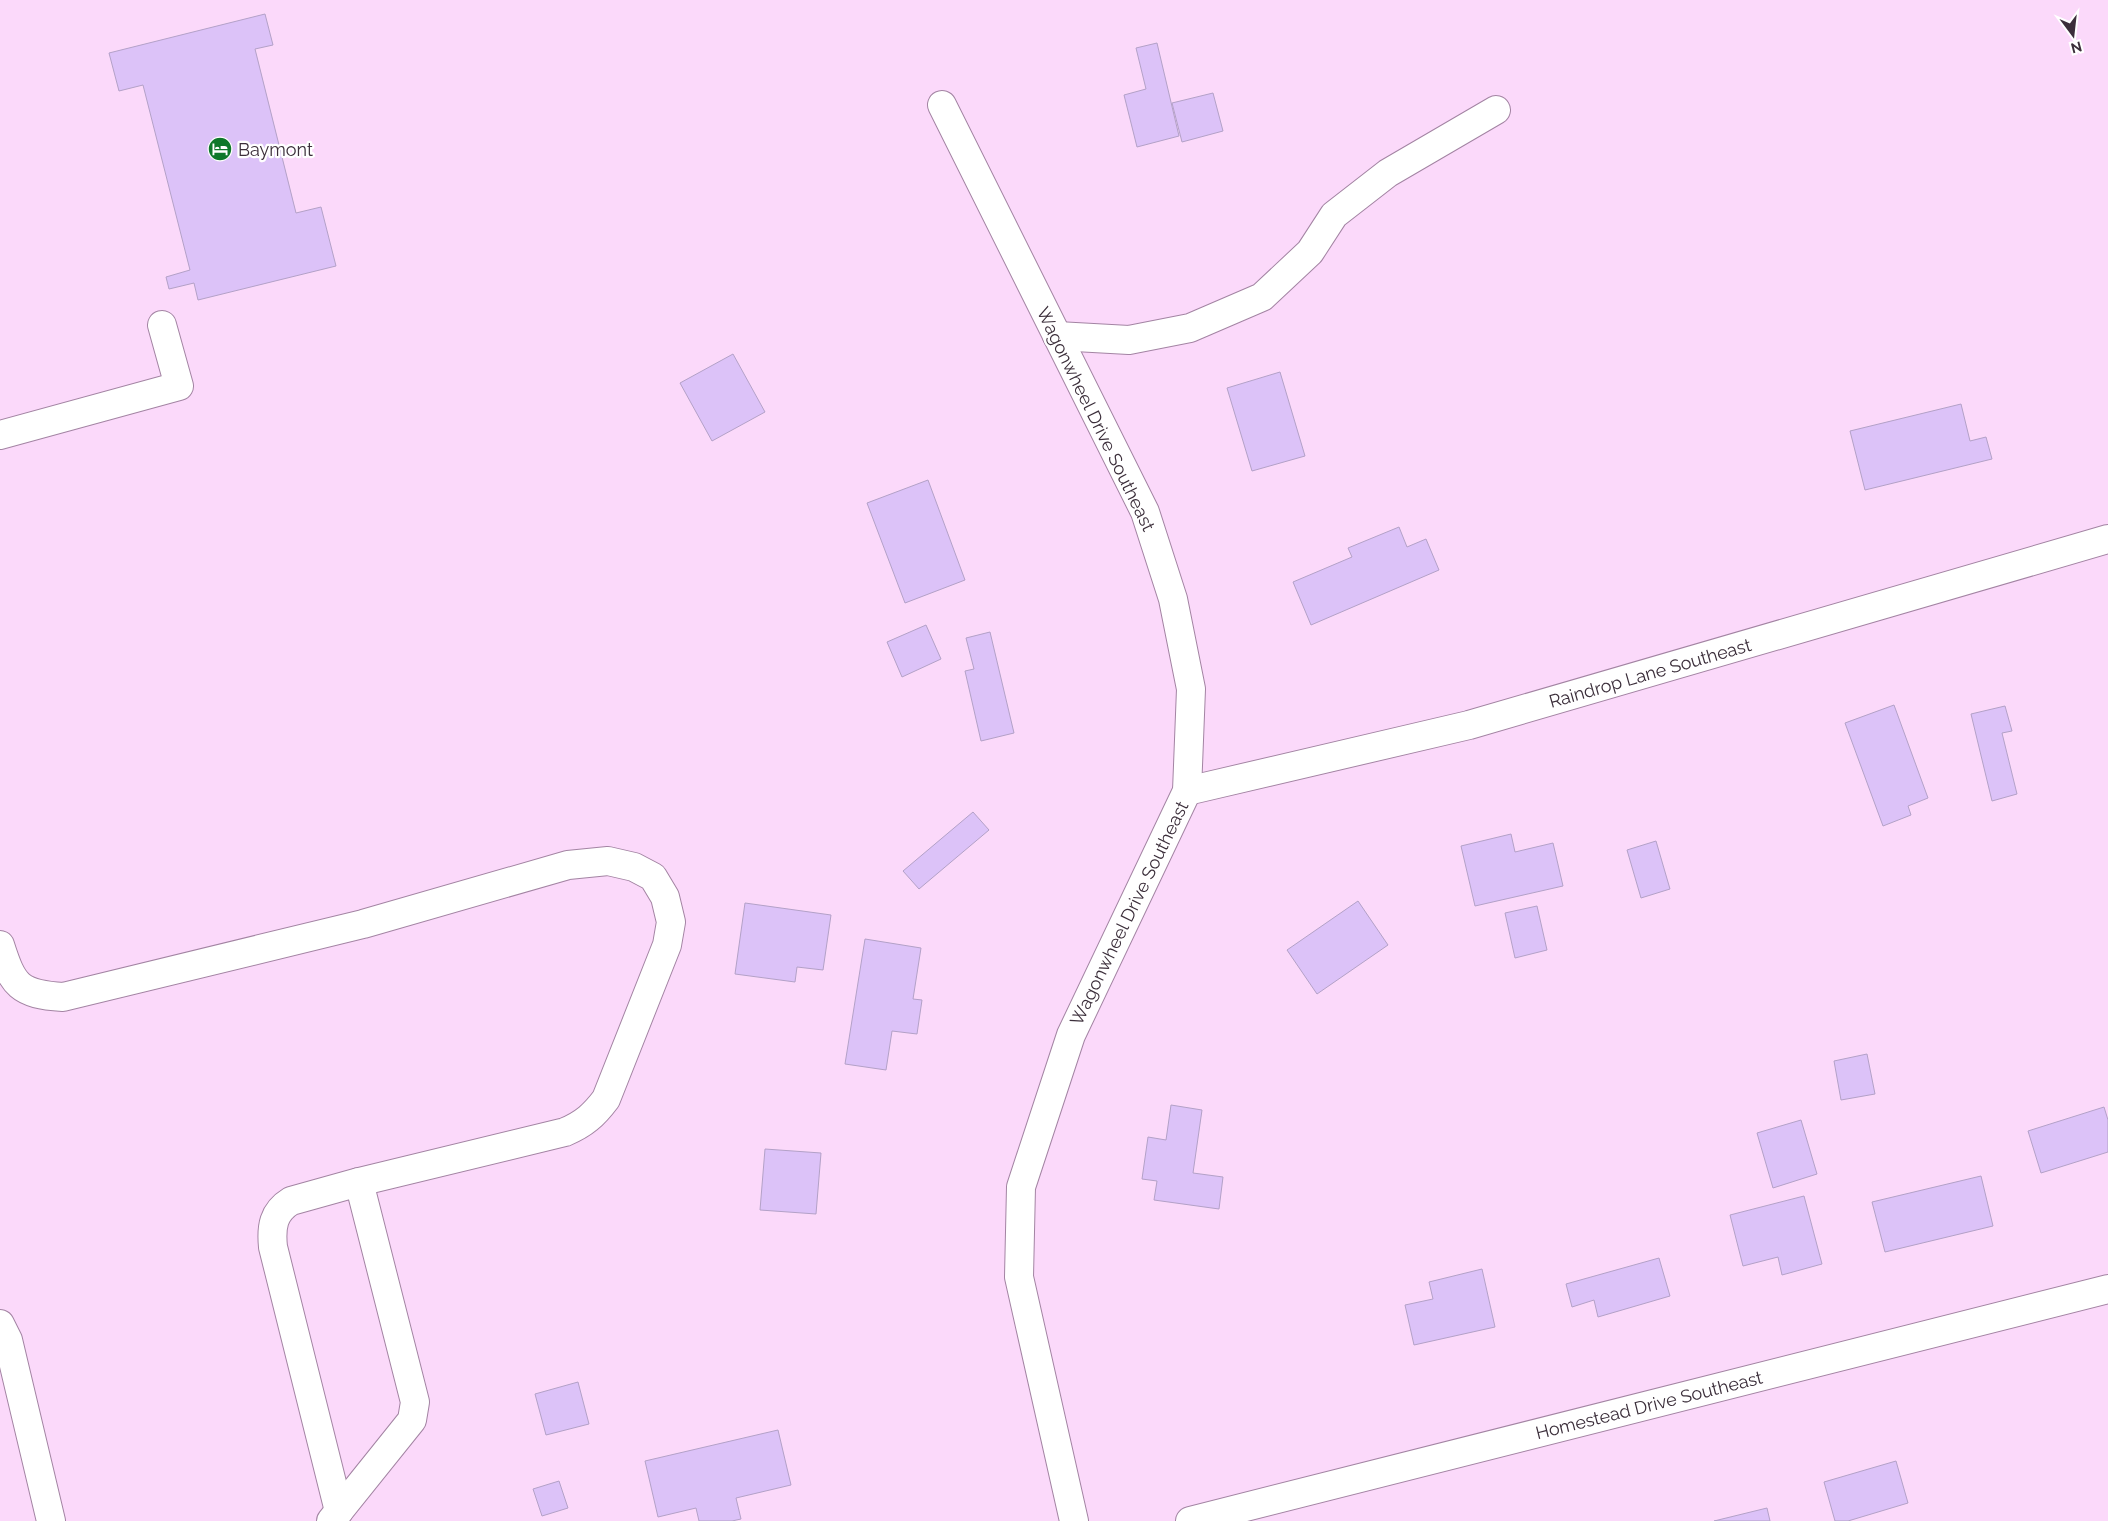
<svg xmlns="http://www.w3.org/2000/svg" width="2108" height="1521" font-family="Raleway,sans-serif">
<style>
.building{fill:#dcc2f8;stroke:#b3a1c7}
.lines{fill:none;stroke-linecap:round;stroke-linejoin:round}
.minor-casing{stroke:#a384a3;stroke-width:30}
.minor{stroke:#fff;stroke-width:28}
.labels{text-anchor:middle;dominant-baseline:central;stroke-width:4.5;stroke-linejoin:round;paint-order:stroke}
.poi-label{font-size:18px;fill:#3b2e3a;stroke:#fff;text-anchor:start}
.street-label{font-size:18px;fill:#3b2e3a;stroke:#fff}
</style>
<rect width="100%" height="100%" fill="#fbd9fa"/>
<!-- building -->
<g class="building">
<polygon points="265,14 273,45 255,49 296,213 321,207 336,266 198,300 194,283 169,289 166,277 190,270 143,85 119,91 109,53"/>
<polygon points="1157,43 1179,136 1137,147 1124,95 1146,89 1136,48"/>
<polygon points="1213,93 1223,131 1182,142 1172,103"/>
<polygon points="733,354 765,412 712,441 680,383"/>
<polygon points="1280,372 1305,456 1252,471 1227,388"/>
<polygon points="1961,404 1970,441 1986,437 1992,459 1865,490 1850,431"/>
<polygon points="928,480 965,580 905,603 867,503"/>
<polygon points="1399,527 1407,547 1426,539 1439,570 1311,625 1293,582 1352,557 1348,548"/>
<polygon points="926,625 941,659 902,677 887,642"/>
<polygon points="990,632 1014,733 981,741 965,671 974,669 966,638"/>
<polygon points="1894,705 1928,798 1908,806 1911,815 1883,826 1845,723"/>
<polygon points="2005,706 2012,731 2002,733 2017,794 1992,801 1971,714"/>
<polygon points="973,812 989,830 919,889 903,871"/>
<polygon points="1511,834 1515,852 1553,843 1563,886 1475,906 1461,846"/>
<polygon points="1656,841 1670,889 1641,898 1627,850"/>
<polygon points="1358,901 1388,945 1317,994 1287,950"/>
<polygon points="745,903 831,915 823,970 797,967 795,982 735,974"/>
<polygon points="1537,906 1547,950 1515,958 1505,913"/>
<polygon points="865,939 921,948 913,999 922,1000 917,1034 892,1031 886,1070 845,1064"/>
<polygon points="1867,1054 1875,1094 1841,1100 1834,1061"/>
<polygon points="1171,1105 1202,1110 1193,1173 1223,1177 1219,1209 1154,1200 1157,1181 1142,1179 1148,1137 1166,1140"/>
<polygon points="2104,1107 2108,1120 2108,1152 2041,1173 2028,1131"/>
<polygon points="1801,1120 1817,1174 1773,1188 1757,1133"/>
<polygon points="765,1149 821,1153 816,1214 760,1210"/>
<polygon points="1981,1176 1993,1226 1885,1252 1872,1202"/>
<polygon points="1804,1196 1822,1264 1782,1275 1778,1257 1743,1266 1730,1215"/>
<polygon points="1659,1258 1670,1296 1598,1317 1594,1300 1572,1307 1566,1284"/>
<polygon points="1482,1269 1495,1327 1414,1345 1405,1305 1433,1299 1429,1282"/>
<polygon points="578,1382 589,1424 546,1435 535,1394"/>
<polygon points="778,1430 791,1485 736,1498 741,1519 732,1521 699,1521 696,1508 658,1517 645,1461"/>
<polygon points="1896,1461 1908,1503 1848,1521 1835,1521 1824,1482"/>
<polygon points="559,1481 568,1508 542,1516 533,1489"/>
<polygon points="1767,1508 1770,1521 1714,1521"/>
</g>
<g class="lines">
<!-- minor casing -->
<g class="minor-casing">
<g id="minor">
<polyline points="942,105 1145,512 1173,599 1191,689 1187,791 1071,1035 1021,1187 1019,1277 1074,1521"/>
<polyline points="1057,336 1129,340 1190,328 1262,297 1310,252 1334,215 1388,173 1496,110"/>
<polyline points="0,435 179,386 162,325"/>
<polyline points="1187,791 1469,725 2108,539"/>
<path d="M0 945C13 986 19 994 63 997L363 924 568 865 608 861 634 867 653 877 665 897 671 922 667 945 606 1099C594 1115 584 1124 565 1132L359 1182 291 1201C273 1212 271 1227 273 1247L339 1511"/>
<polyline points="0,1324 8,1340 51,1521"/>
<polyline points="331,1521 412,1420 415,1402 359,1182"/>
<polyline points="1190,1521 2108,1289"/>
</g>
</g>
<!-- minor -->
<use href="#minor" class="minor"/>
</g>
<!-- icons -->
<defs>
<g id="hotel-disc" transform="scale(1.25)"><circle r="9.5" fill="#0e772a" stroke="#fff"/><path d="M-6-4.5h1.5V1H6V5H4.5V3h-9V5H-6ZM-4 0a1.8 1.8 0 1 1 3.6 0ZM.5 0V-2.5h3Q6-2.5 6 0Z" fill="#fff"/></g>
</defs>
<g fill-rule="evenodd">
<use href="#hotel-disc" x="220" y="149"/>
</g>
<g class="labels">
<!-- poi labels -->
<g class="poi-label">
<text x="238" y="149">Baymont</text>
</g>
<!-- street labels -->
<g class="street-label">
<text transform="translate(1096 419) rotate(64)">Wagonwheel Drive Southeast</text>
<text transform="translate(1650 673) rotate(-16)">Raindrop Lane Southeast</text>
<text transform="translate(1129 913) rotate(-64)">Wagonwheel Drive Southeast</text>
<text transform="translate(1649 1405) rotate(-14)">Homestead Drive Southeast</text>
</g>
</g>
<!-- north arrow -->
<g transform="translate(2073 35) rotate(165)" stroke="#ffffff" stroke-width="4" paint-order="stroke">
<path d="M0-4L9 19L0 12L-9 19Z" fill="#3b2e3a"/>
<text y="-8" font-size="14" font-weight="bold" text-anchor="middle" fill="#3b2e3a">N</text>
</g>
</svg>
